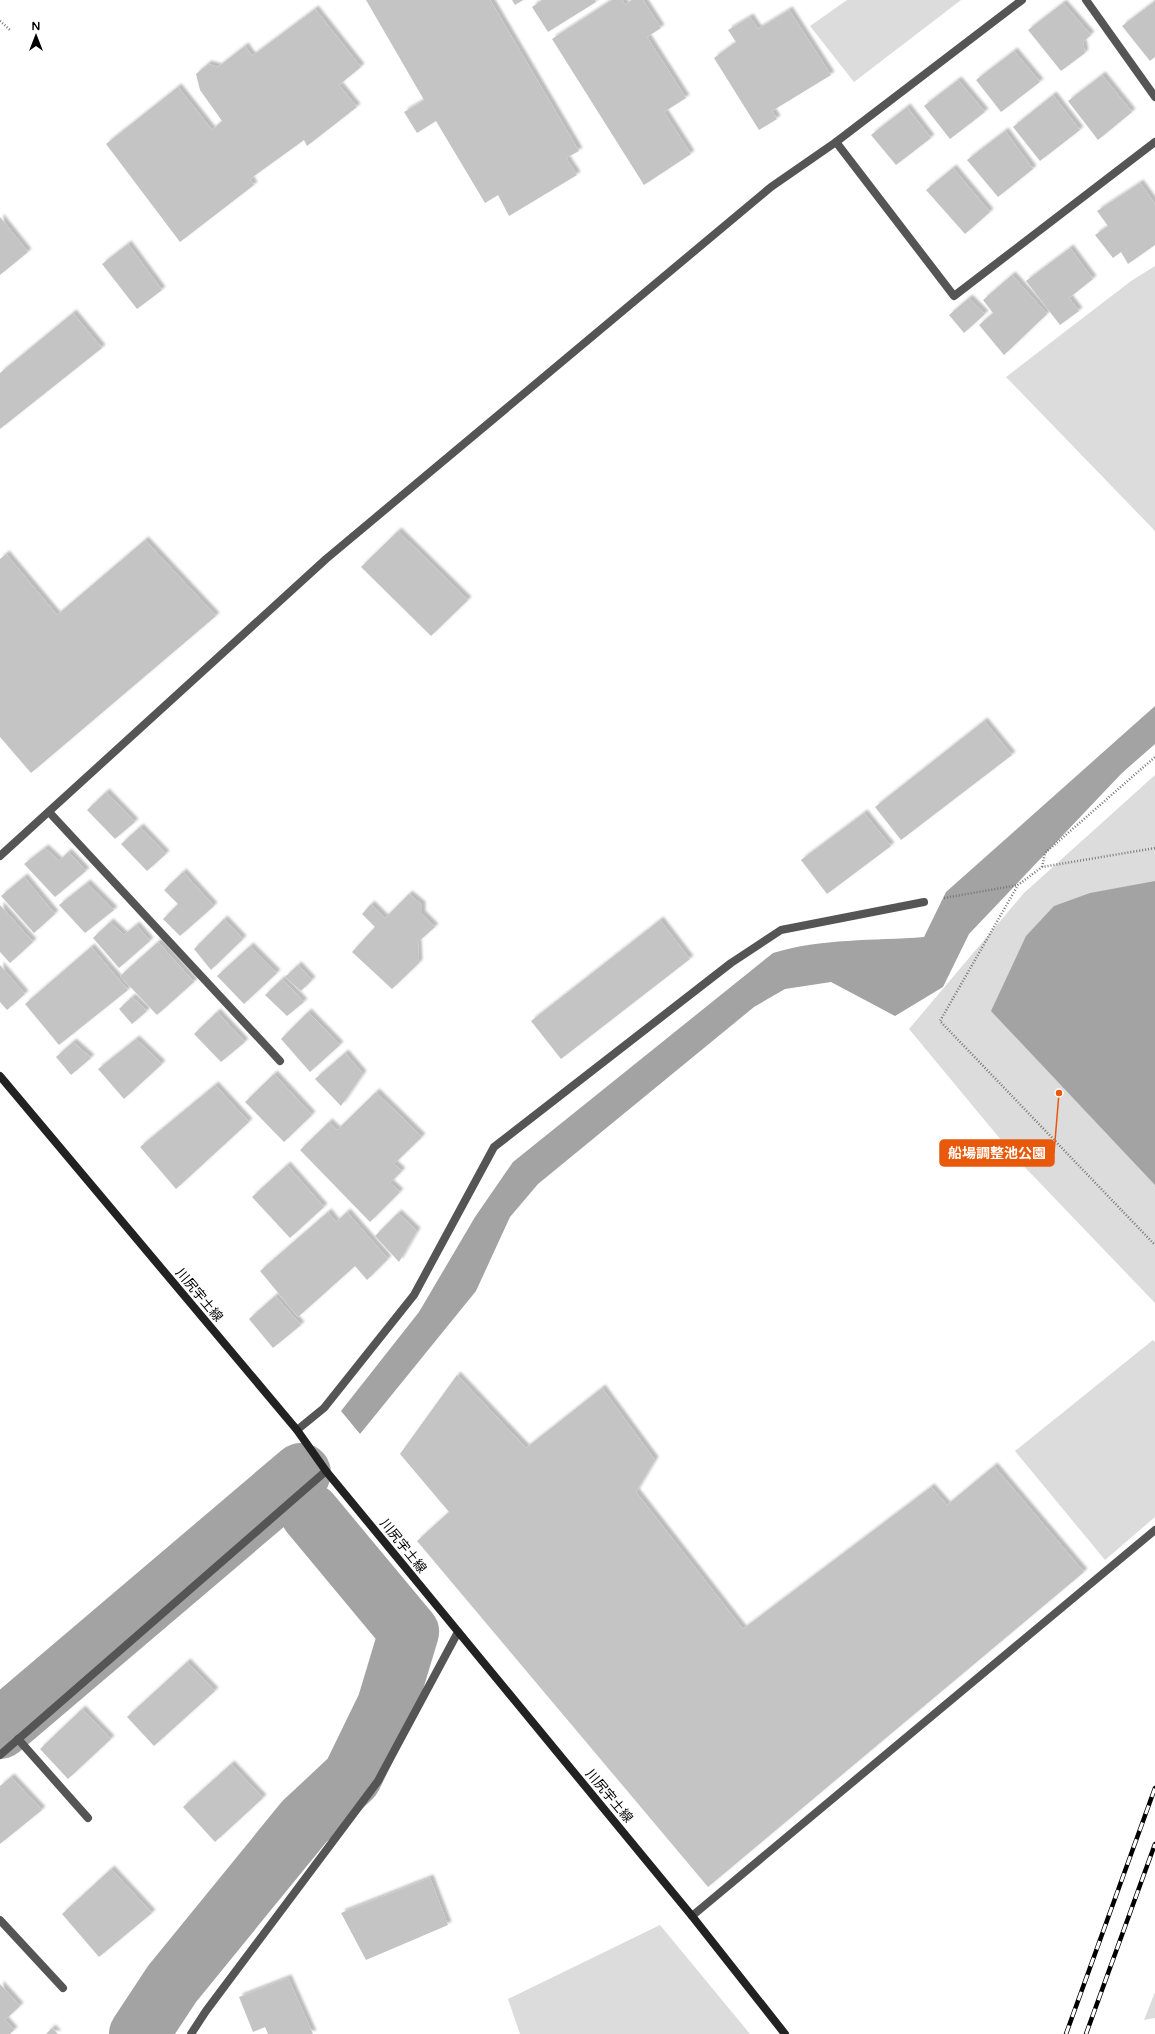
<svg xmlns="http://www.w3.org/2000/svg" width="1155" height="2034" font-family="'Varela Round','Noto Sans JP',sans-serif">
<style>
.green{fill:#dcdcdc}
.water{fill:#a3a3a3}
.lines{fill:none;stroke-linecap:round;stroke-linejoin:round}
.river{stroke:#a3a3a3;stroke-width:60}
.building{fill:#c4c4c4;filter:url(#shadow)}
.path{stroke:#777;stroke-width:2.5;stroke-dasharray:1 2;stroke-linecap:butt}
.minor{stroke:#555;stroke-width:8}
.secondary{stroke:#222;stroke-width:8}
.rail-casing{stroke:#000;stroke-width:4.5}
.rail{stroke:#fff;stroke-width:3;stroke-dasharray:9;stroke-linecap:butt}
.labels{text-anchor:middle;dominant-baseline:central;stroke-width:3.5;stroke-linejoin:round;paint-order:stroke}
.street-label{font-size:13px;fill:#000;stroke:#fff}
.leader{fill:none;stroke:#e8590c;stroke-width:1.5}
.callout-dot{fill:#e8590c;stroke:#fff;stroke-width:1.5}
.callout{fill:#e8590c;stroke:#e8590c;stroke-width:1.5}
.callout-label{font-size:14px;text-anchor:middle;font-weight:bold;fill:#fff}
</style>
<defs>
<filter id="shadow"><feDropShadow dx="3.5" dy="-3.5" stdDeviation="1" flood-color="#0004"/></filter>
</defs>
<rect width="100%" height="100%" fill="#fff"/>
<!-- green -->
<g class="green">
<polygon points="847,0 961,0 854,82 810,26"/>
<polygon points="1155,266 1155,531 1006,377 1131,281"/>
<polygon points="1155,775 1155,1303 1016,1158 909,1029 1024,893"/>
<polygon points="1153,1340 1155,1342 1155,1517 1105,1560 1015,1451"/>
<polygon points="660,1925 750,2034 520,2034 508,1999"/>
<polygon points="1155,1992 1155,2018 1144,2020"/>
</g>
<!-- water -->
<g class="water">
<path d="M1155 706V744L1122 773 969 934 943 987 895 1016 831 982 785 989 754 1007 538 1184 510 1217 476 1291 360 1434 341 1411 419 1312 475 1217 513 1162 773 953C821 938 874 941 924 937L946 892Z"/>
<polygon points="1155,881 1155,1185 991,1011 1026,936 1054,906 1090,893"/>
</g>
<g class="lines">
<!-- river -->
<g class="river">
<polyline points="0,1729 301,1473"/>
<polyline points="139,2034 172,1984 304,1822 352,1777 387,1705 409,1632 310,1513"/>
</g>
</g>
<!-- building -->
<g class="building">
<polygon points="366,0 490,0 579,151 566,158 577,175 509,216 498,195 485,203 436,121 417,133 404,112 424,100"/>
<polygon points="512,0 523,0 515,5"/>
<polygon points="542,0 595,0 596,2 548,32 532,7"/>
<polygon points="612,0 622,0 625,5 632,0 643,0 661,28 647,37 686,98 664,112 691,154 644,185 552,39"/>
<polygon points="1155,1 1155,57 1150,61 1122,26"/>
<polygon points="1063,3 1091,35 1083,42 1085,53 1061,71 1028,30"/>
<polygon points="315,9 361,67 339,85 357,107 307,146 304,140 250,179 254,185 180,242 106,144 178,87 212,130 222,121 200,90 196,74 208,64 218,67 245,46 252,56"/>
<polygon points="789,10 831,75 772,111 777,119 759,130 714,58 736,42 728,30 750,17 758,29"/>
<polygon points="1014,51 1040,82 1001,112 976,80"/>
<polygon points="1102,75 1132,112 1098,140 1068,101"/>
<polygon points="958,80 985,112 950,139 924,106"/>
<polygon points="1053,95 1080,130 1040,161 1013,127"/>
<polygon points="907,107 931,138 896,165 871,135"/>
<polygon points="1005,131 1033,169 998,197 967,160"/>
<polygon points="953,168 990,212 965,234 926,190"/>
<polygon points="1140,183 1155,204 1155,245 1128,264 1121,252 1113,258 1095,235 1108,226 1097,211"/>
<polygon points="0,217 28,252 0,275"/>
<polygon points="128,244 162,290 137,309 102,264"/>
<polygon points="1070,248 1093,279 1069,298 1079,311 1060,325 1026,281"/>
<polygon points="1012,275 1047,314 1004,355 979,325 993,313 983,300"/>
<polygon points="969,298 985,314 964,333 949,315"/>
<polygon points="73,313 102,348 0,429 0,373"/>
<polygon points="398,531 468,600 431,636 361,567"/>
<polygon points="145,540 216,616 31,773 0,737 0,559 6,554 57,615"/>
<polygon points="984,721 1012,755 901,840 875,807"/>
<polygon points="106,792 135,822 115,839 87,810"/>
<polygon points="864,813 891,846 827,894 801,860"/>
<polygon points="140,827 166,854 147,871 121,844"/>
<polygon points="45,848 59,861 68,852 86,871 55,897 24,864"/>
<polygon points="183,872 214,906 180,936 163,919 178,904 164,890"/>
<polygon points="24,877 55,914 34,933 1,896"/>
<polygon points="87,883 114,910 85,933 59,905"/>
<polygon points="409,894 422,905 422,914 435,927 418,942 419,963 392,989 352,952 375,927 362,914 371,904 385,918"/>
<polygon points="0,905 33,942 10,963 0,952"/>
<polygon points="224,919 243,939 211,970 194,949"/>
<polygon points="660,920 690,959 561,1059 531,1021"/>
<polygon points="110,922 124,935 136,925 150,941 119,968 93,938"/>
<polygon points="158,942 194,982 157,1015 120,976"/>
<polygon points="250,946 277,973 244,1004 217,976"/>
<polygon points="91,947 128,990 59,1045 25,1004"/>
<polygon points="0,965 25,994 7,1010 0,1002"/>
<polygon points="298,965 312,980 301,991 285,977"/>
<polygon points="282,979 304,1002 287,1016 265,995"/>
<polygon points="132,997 147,1011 132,1024 119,1009"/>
<polygon points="217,1012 245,1042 221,1062 194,1034"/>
<polygon points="308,1012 340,1045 310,1072 281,1039"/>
<polygon points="136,1039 162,1064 124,1099 98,1069"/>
<polygon points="73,1042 91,1058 71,1075 56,1057"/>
<polygon points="345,1053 363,1074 341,1106 315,1079"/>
<polygon points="274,1074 312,1115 284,1142 245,1102"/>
<polygon points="215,1085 249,1122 176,1189 140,1147"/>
<polygon points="376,1092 422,1137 394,1164 402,1171 390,1183 400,1192 370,1222 300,1150 329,1122 337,1130"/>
<polygon points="287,1165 324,1207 290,1238 252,1197"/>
<polygon points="328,1212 336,1222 347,1212 388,1259 367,1280 355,1266 298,1317 260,1271"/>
<polygon points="398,1213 417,1231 399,1262 375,1236"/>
<polygon points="275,1296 301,1325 273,1348 249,1319"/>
<polygon points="457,1375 526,1448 602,1388 655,1460 636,1492 743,1629 931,1487 947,1505 994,1466 1084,1572 708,1887 417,1541 449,1512 400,1454"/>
<polygon points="187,1662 215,1691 154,1746 127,1717"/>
<polygon points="82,1709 111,1739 68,1779 40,1749"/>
<polygon points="231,1764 263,1798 215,1842 183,1807"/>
<polygon points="11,1777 42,1810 0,1844 0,1786"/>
<polygon points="111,1869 152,1913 99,1957 62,1914"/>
<polygon points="430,1878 448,1925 366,1960 341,1913"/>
<polygon points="288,1978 313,2034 268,2034 265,2027 253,2032 239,1997"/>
<polygon points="0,1984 20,2006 5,2020 14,2030 10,2034 0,2034"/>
<polygon points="52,2028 58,2034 46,2034"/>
</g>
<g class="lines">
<!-- path -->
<g class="path">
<polyline points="0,21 10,30"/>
<polyline points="1155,848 1042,867 1018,885 940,1021 1155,1245"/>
<polyline points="1042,867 1045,853 1155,757"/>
<polyline points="944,898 1018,885"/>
</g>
<!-- minor -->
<g class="minor">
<polyline points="1086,0 1155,97"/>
<polyline points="836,142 954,296 1155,142"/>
<polyline points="49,812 280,1061"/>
<polyline points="0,856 326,559 771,187 836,142 1022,0"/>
<polyline points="297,1430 324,1408 414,1295 494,1147 731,963 781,930 924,902"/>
<polyline points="18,1739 88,1818"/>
<polyline points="0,1755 326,1471"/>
<polyline points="692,1916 1155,1530"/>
<polyline points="0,1920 63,1988"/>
<polyline points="191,2034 206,2011 378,1781 458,1632"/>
</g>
<!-- secondary -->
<polyline class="secondary" points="0,1076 297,1430 326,1471 692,1916 785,2034"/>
<!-- rail casing -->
<g class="rail-casing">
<g id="rail">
<polyline points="1066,2034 1155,1788"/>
<polyline points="1086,2034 1155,1844"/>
</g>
</g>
<!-- rail -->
<use href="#rail" class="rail"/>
</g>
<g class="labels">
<!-- street labels -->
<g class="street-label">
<text transform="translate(199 1295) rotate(50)">川尻宇土線</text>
<text transform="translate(403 1546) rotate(51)">川尻宇土線</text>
<text transform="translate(609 1796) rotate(50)">川尻宇土線</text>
</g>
</g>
<!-- callouts -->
<path class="leader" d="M1059 1093L1054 1153"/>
<circle class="callout-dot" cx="1059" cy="1093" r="4"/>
<rect class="callout" x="940" y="1140" width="114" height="26" rx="4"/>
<g class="callout-label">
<text x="997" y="1158">船場調整池公園</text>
</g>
<!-- north arrow -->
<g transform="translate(36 36)" stroke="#ffffff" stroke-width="3" paint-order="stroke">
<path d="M0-3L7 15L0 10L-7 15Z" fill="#000000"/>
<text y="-6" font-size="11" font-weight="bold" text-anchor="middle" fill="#000000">N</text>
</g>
</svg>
